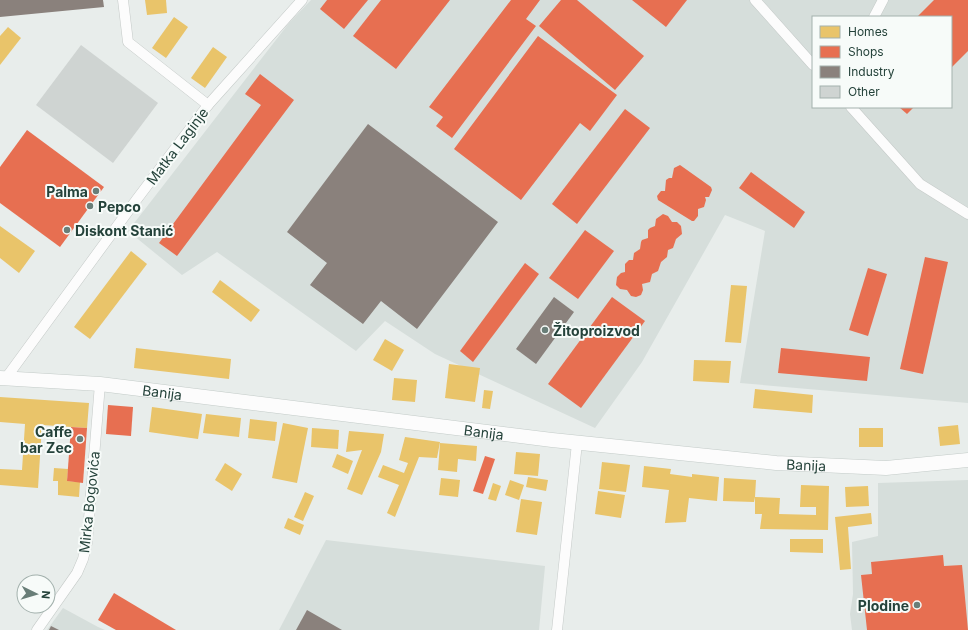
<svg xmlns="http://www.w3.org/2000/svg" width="968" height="630" font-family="Inter,sans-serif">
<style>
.built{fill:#d6dedb;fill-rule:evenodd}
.homes{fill:#e9c46a}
.shops{fill:#e76f51}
.industry{fill:#8a817c}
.building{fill:#cfd4d2}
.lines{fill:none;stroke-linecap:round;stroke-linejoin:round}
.street-casing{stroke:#c5cac8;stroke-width:11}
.secondary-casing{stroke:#c3cbc8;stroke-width:15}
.street{stroke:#fcfcfc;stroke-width:10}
.secondary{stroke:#fcfcfc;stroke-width:14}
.poi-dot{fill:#697e78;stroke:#f7fbf9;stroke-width:1.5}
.labels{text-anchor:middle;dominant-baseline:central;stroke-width:4;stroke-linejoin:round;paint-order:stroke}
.street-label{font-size:14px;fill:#24423a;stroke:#f7fbf9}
.poi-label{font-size:14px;font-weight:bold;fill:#24423a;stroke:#f7fbf9;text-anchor:end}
</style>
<rect width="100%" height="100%" fill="#e8edeb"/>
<!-- built -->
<g class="built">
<path d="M311 0H968V403L740 383 765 231 725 215 642 362 595 428 435 354 385 321 356 351 217 252 182 275 128 231 289 23ZM813 17H951V107H813Z"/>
<polygon points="968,480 968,630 852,630 850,614 853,594 852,542 878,536 878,483"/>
<polygon points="326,540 545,566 539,630 279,630"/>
<polygon points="63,608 98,627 105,630 47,630"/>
</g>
<!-- homes -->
<g class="homes">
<polygon points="145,0 166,0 167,13 147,15"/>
<polygon points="174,17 188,27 166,58 152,48"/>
<polygon points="8,27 21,38 0,65 0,36"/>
<polygon points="213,47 227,57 205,88 191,78"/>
<polygon points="0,226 35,251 19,273 0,258"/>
<polygon points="131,251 147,264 90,339 74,327"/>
<polygon points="220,280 260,310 251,322 212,292"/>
<polygon points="731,285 747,286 741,343 725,342"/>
<polygon points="385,339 404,350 392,371 373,360"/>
<polygon points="136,348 231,359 229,379 134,368"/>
<polygon points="694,360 731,361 729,383 693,381"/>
<polygon points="449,364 480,368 475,402 445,398"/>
<polygon points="394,378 417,380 415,402 392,400"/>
<polygon points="755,389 813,395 812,413 753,408"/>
<polygon points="484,390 493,391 490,409 482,408"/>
<polygon points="0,397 89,403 87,428 42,425 38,488 0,485 0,469 22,470 25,424 0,422"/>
<polygon points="152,407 202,414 198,439 149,432"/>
<polygon points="206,414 241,418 239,437 203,433"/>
<polygon points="250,419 277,422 275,441 248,438"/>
<polygon points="283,423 308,428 297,483 272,478"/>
<polygon points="958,425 960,444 940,446 938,427"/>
<polygon points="312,428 339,430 338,449 311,447"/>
<rect x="859" y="428" width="24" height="19"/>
<polygon points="349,431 384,434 381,452 362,495 347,489 362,450 346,452"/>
<polygon points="405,437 440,442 437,458 419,457 395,517 387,513 399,485 378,477 383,465 404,473 408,463 399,460"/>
<polygon points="440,443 477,446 476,461 458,459 457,472 438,470"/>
<polygon points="516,452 540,454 538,476 514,474"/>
<polygon points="337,454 353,461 348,474 332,467"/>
<polygon points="602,462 630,465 626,492 599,489"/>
<polygon points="225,463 242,474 232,491 215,480"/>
<polygon points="644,466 671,469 670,474 692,477 692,474 719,477 717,501 689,498 686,522 665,523 669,490 642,487"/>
<polygon points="54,468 68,469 67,481 80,482 79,497 58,495 58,481 53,481"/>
<polygon points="528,477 548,480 546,491 526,487"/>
<polygon points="441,478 460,480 458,497 439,495"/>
<polygon points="724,478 756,480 755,497 780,498 779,514 816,515 816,507 800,507 801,485 829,486 828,530 760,529 762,514 755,514 755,497 754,502 723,501"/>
<polygon points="510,480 524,485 519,500 505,495"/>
<polygon points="493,483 501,486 496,501 488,499"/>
<polygon points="868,486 869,506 846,507 845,487"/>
<polygon points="598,491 625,495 621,518 595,514"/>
<polygon points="305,492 314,496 303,521 294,517"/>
<polygon points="521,499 542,502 537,535 516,532"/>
<polygon points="871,513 872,524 848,527 851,569 840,570 835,517"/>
<polygon points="288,518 304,525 300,535 284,528"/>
<polygon points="790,539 823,539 823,553 790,552"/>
</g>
<!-- shops -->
<g class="shops">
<polygon points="327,0 368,0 344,29 320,9"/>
<polygon points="381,0 450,0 396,69 353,36"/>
<polygon points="511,0 540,0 526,19 536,26 452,138 436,126 443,117 429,107"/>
<polygon points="561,0 577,0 644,56 615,90 539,26"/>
<polygon points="632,0 687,0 666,27"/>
<polygon points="934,0 968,0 968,51 951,68 951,17 917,17"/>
<polygon points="538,36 617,95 590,131 580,123 521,200 454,149"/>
<polygon points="260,74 294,100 177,256 159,243 261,105 245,94"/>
<polygon points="899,107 914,107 907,114"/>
<polygon points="625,109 650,128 577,224 552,204"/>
<polygon points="27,130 104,187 60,247 0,203 0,167"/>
<polygon points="680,165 711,187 712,190 709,197 705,197 706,200 704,207 698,209 698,216 694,221 692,221 658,200 657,196 661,191 665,191 666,180 669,178 672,178 674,168"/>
<polygon points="751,172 805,212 794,228 739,188"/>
<polygon points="663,214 668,216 672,222 677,222 681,226 682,234 676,239 673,248 668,250 667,257 661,262 658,271 652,274 650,282 642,284 643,290 641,295 636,297 631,296 627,290 620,289 616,285 617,277 621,273 625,272 625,264 629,260 633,260 634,253 640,249 641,242 642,240 648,238 648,230 650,228 655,226 656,219"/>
<polygon points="585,230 614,251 578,299 549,278"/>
<polygon points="925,257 948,262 923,374 900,369"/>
<polygon points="525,263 539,274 473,362 460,351"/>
<polygon points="868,268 887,274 868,336 849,330"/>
<polygon points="612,297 645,321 581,408 548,384"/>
<polygon points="781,348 870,357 867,381 778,373"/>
<polygon points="108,405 133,407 131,436 106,434"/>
<polygon points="71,427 87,428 83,483 67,481"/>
<polygon points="485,456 495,459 483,494 473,491"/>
<polygon points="943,555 944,566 962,565 968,630 867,630 861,575 872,574 871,562"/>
<polygon points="114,593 176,630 116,630 98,620"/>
</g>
<!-- industry -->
<g class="industry">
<polygon points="0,0 103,0 104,7 0,17"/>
<polygon points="368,124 498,222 417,329 381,301 363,324 310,285 327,263 287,232"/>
<polygon points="554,297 574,312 536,364 516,349"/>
<polygon points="307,610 342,630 296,630"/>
<polygon points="51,626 59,630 49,630"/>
</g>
<!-- building -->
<polygon class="building" points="81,45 158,103 113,163 36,105"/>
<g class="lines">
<!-- street casing -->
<g class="street-casing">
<g id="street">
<polyline points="123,0 128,42 208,105"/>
<polyline points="755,0 813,65"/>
<polyline points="874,17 883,0"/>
<polyline points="851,107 920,184 968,214"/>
<polyline points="6,378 137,199 208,105 302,0"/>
<polyline points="37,630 77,573 83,559 87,543 100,384"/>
<polyline points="557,630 577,443"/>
</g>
</g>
<!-- secondary casing -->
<g class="secondary-casing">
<g id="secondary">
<path id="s1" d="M0 378 100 384 552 440 776 463 886 468 968 460"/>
</g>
</g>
<!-- street -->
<use href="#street" class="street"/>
<!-- secondary -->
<use href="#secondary" class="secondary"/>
</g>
<!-- markers -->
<g class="poi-dot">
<circle cx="96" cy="191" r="4"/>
<circle cx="90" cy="206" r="4"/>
<circle cx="67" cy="230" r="4"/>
<circle cx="545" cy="330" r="4"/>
<circle cx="80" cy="439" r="4"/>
<circle cx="917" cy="605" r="4"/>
</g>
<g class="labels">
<!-- street labels -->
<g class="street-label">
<text transform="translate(177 146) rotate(-53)">Matka Laginje</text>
<text stroke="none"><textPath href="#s1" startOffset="163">Banija</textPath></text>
<text stroke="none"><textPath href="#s1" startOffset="487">Banija</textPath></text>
<text stroke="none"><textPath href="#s1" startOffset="811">Banija</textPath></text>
<text transform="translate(89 502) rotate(-84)">Mirka Bogovića</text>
</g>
<!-- poi labels -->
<g class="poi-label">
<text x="88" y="191">Palma</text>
<text x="98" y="206" text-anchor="start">Pepco</text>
<text x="75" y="230" text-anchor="start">Diskont Stanić</text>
<text x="553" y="330" text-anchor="start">Žitoproizvod</text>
<text x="72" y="431">Caffe<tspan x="72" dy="16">bar Zec</tspan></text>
<text x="909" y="605">Plodine</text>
</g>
</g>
<!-- legend -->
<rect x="812" y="16" width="140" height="92" fill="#f7fbf9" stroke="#a3b1ad"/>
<rect x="820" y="26" width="20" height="12" fill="#e9c46a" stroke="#a3b1ad"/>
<text x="848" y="36" font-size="12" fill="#24423a">Homes</text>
<rect x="820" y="46" width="20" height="12" fill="#e76f51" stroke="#a3b1ad"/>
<text x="848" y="56" font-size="12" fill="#24423a">Shops</text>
<rect x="820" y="66" width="20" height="12" fill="#8a817c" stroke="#a3b1ad"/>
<text x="848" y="76" font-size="12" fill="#24423a">Industry</text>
<rect x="820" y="86" width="20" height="12" fill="#cfd4d2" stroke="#a3b1ad"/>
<text x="848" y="96" font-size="12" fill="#24423a">Other</text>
<!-- north arrow -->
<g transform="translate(36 594) rotate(95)"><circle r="19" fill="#f7fbf9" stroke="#a3b1ad"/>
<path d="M0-3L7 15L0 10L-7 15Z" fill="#697e78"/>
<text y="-6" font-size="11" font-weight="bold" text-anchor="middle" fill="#24423a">N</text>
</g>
</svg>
